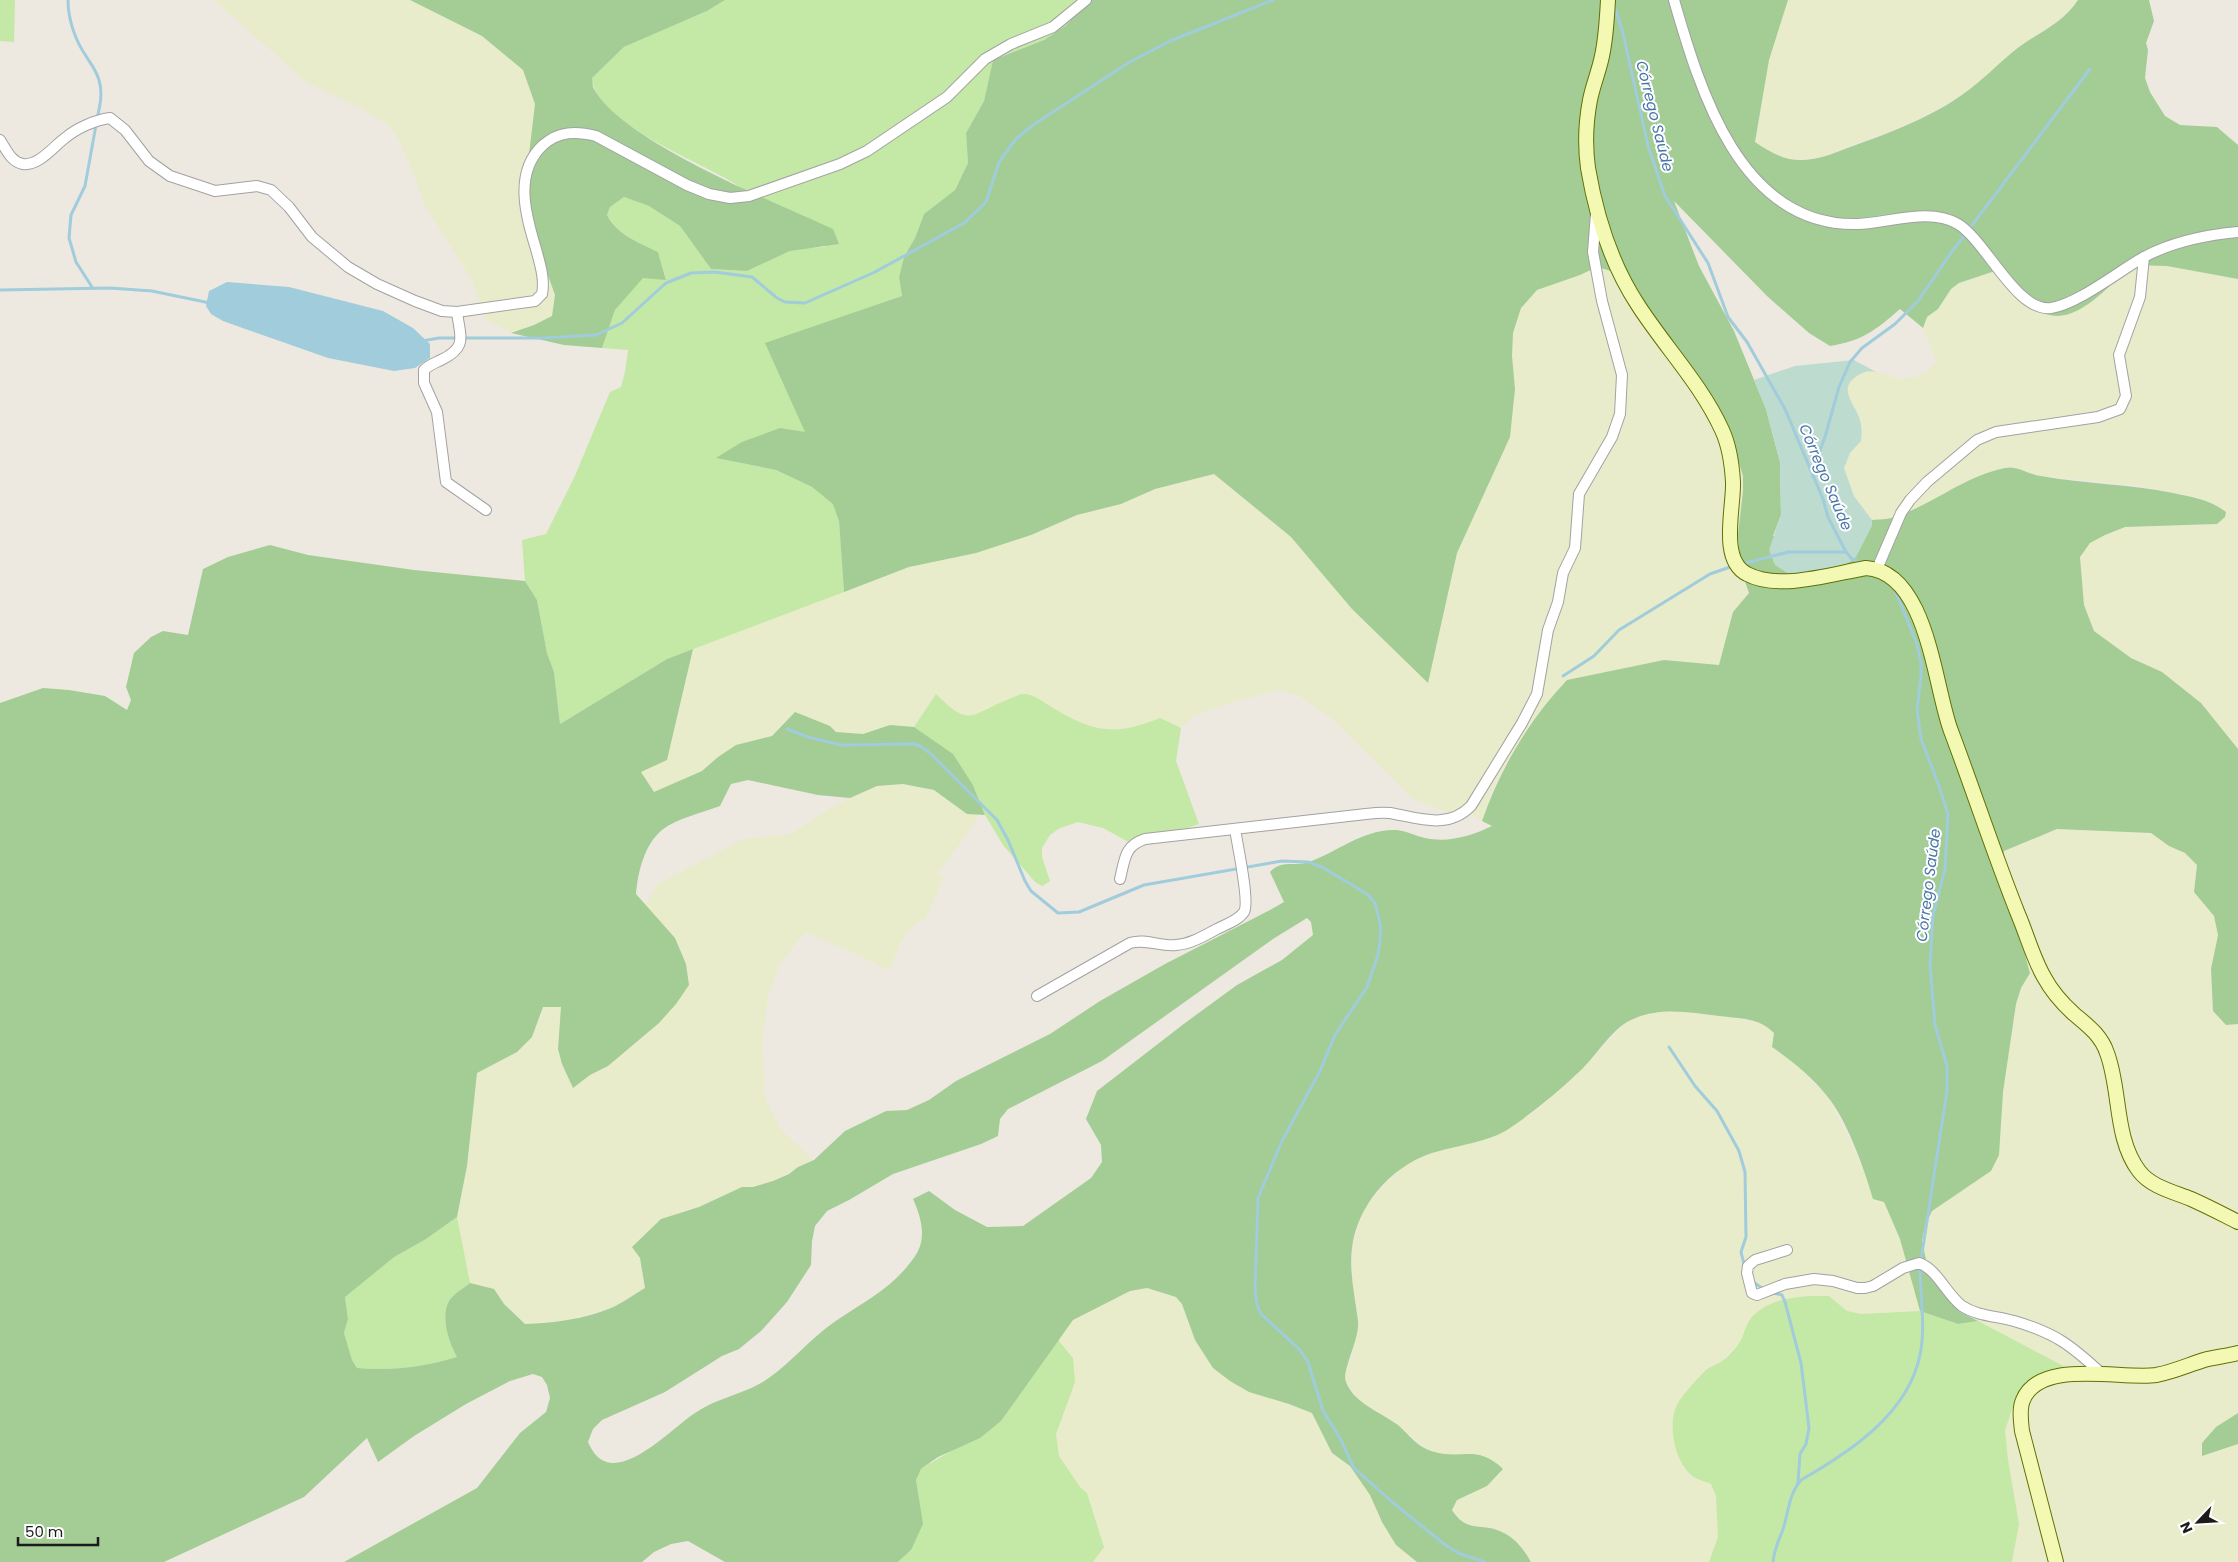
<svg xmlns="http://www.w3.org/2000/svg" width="2238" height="1562" font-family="Poppins,sans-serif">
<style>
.farmland{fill:#e9eccb}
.grass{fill:#c4e8a5}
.forest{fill:#a3cd95;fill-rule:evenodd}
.wetland{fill:#bddbcf}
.water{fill:#a0ccdb}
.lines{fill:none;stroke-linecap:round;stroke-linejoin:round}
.stream{stroke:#a0ccdb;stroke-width:3}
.street-casing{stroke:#a2a2a2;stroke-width:12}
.secondary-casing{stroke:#607005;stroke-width:16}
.street{stroke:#fff;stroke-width:10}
.secondary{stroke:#f3f9b3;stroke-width:14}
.labels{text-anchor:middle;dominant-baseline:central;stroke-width:4;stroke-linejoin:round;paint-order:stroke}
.water-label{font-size:15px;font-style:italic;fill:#4976aa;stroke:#fff}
</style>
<rect width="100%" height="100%" fill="#ede9e1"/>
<!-- farmland -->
<g class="farmland">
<polygon points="214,0 410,0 482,36 523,70 535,104 527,171 547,268 555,295 552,316 534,325 511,333 486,319 470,277 425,206 412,170 399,141 389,125 364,110 306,82"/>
<polygon points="1788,0 2078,0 2066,15 2020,46 1971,89 1952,101 1917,120 1829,155 1817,158 1789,160 1777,156 1755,142 1769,60"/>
<polygon points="2132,265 2167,266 2238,279 2238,749 2201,703 2162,672 2131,658 2094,631 2084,605 2081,579 2080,557 2090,543 2105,535 2125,527 2165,524 2199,526 2217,505 2198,498 2135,485 2040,476 2007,467 1910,511 1892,518 1872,520 1854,496 1844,468 1862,427 1859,416 1848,398 1847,388 1852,379 1861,374 1871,370 1899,379 1914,378 1928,371 1936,361 1923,328 1927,317 1938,309 1951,289 1959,283 1998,270 2112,282"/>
<polygon points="1597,267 1611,271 1623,280 1699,376 1732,442 1743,476 1743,491 1738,534 1742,579 1749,593 1733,612 1720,665 1664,660 1518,746 1506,763 1491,793 1482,821 1472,815 1448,813 1413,799 1331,718 1299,696 1280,690 1225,704 1194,716 1181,728 1160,719 1142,726 1108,730 1093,729 1079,723 1035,697 1023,694 975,717 960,714 936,694 914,727 890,725 863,734 836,732 830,726 784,721 772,736 736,745 718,757 702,771 654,793 640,772 667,760 693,649 909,567 1031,535 1077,515 1121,504 1155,489 1214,474 1291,537 1352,609 1428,682 1457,553 1510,437 1515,389 1512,356 1513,333 1521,308 1536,290 1580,275"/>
<polygon points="903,784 934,790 967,814 979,814 968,833 938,873 944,878 925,919 912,927 901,942 889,971 858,955 805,932 780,964 768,997 762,1042 765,1082 764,1095 780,1128 813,1160 773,1181 753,1187 742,1187 699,1207 677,1213 640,1257 645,1288 612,1308 575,1318 543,1324 525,1324 504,1304 494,1289 470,1283 457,1217 467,1166 476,1073 517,1052 532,1037 543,1007 562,1007 558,1049 562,1064 573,1088 590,1075 608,1066 659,1023 686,964 675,938 645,905 658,884 743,839 790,834 831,808 850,798 877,786"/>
<polygon points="2057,829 2151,833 2169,846 2185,853 2197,865 2194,892 2214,916 2219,935 2211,969 2213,1010 2226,1025 2238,1024 2238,1413 2216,1427 2202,1456 2238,1444 2238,1562 2012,1562 2015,1550 2005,1431 2011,1412 2019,1393 2037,1383 2075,1372 1960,1312 1927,1264 1922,1241 1925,1226 1932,1211 1991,1171 1999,1155 2003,1092 2016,1004 2021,988 2030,973 2003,868 2004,851"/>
<polygon points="1668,1011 1686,1011 1764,1023 1775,1033 1772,1047 1795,1063 1828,1097 1857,1154 1866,1175 1873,1199 1884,1202 1900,1239 1920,1311 1861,1314 1847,1311 1828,1296 1748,1322 1744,1336 1736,1348 1722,1361 1707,1369 1677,1404 1676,1448 1688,1474 1711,1484 1716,1496 1718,1537 1709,1562 1531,1562 1520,1544 1488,1527 1470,1526 1459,1522 1452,1510 1457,1500 1498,1476 1503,1469 1468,1454 1449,1455 1430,1451 1379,1412 1363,1403 1354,1395 1345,1380 1345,1371 1353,1353 1352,1249 1357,1230 1363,1210 1376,1193 1404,1166 1429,1154 1477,1140 1536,1111 1580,1071 1626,1022 1648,1014"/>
<polygon points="1147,1288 1176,1297 1182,1304 1195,1340 1249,1392 1289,1404 1312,1413 1332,1453 1350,1466 1370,1495 1382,1522 1396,1545 1417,1562 1093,1562 1104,1547 1087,1493 1080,1487 1059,1456 1056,1434 1063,1410 1073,1358 1058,1340 1073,1320 1130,1291"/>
</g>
<!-- grass -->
<g class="grass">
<polygon points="0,0 15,0 14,42 0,41"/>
<path d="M725 0H1091L1065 26 1044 40 993 60 984 101 966 133 968 163 955 190 924 214 915 238 904 257 899 277 902 296 843 317 806 433 717 458 776 470 812 487 834 504 839 521 844 592 667 659 560 724 554 672 547 653 537 600 525 581 522 540 546 534 574 478 610 392 621 387 625 372 628 350 602 348 615 310 643 277 666 279 658 252C639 243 616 234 607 215L610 207 624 197 649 206 680 226 711 269 747 271 790 251 805 248 826 247C795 225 764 202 732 182 698 161 595 122 592 78L624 47 707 11Z"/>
<path d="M936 694C969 726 968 717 1004 701 1010 699 1017 695 1022 694 1032 693 1042 701 1050 706 1092 732 1113 737 1160 718L1181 728 1176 761 1199 824 1136 846 1103 828 1078 822 1060 828 1050 835 1042 848V857L1050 881 1042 886 1035 882 1003 845 985 815 973 785 953 755 914 727Z"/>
<path d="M457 1217 470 1283C464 1288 453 1294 449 1301 440 1317 449 1343 457 1357 423 1367 392 1371 357 1368L352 1360 344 1333 348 1319 345 1297 394 1256 426 1239Z"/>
<path d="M1811 1296H1829L1847 1311 1861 1314 1920 1311 1958 1324 1978 1321 2075 1372 2037 1383 2019 1393 2011 1412 2005 1431 2008 1460 2019 1524 2012 1562H1709L1718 1537 1716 1496 1711 1484C1704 1481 1692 1478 1688 1472 1674 1457 1667 1422 1678 1403 1685 1392 1696 1380 1705 1371 1710 1366 1717 1365 1722 1361 1726 1359 1730 1354 1733 1351 1744 1340 1743 1331 1749 1321 1763 1301 1790 1297 1811 1296Z"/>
<polygon points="1058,1340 1073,1358 1075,1382 1056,1434 1059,1456 1080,1487 1087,1493 1104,1547 1093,1562 898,1562 911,1550 919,1501 916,1480 921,1469 1001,1421"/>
</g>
<!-- forest -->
<g class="forest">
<path d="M410 0H725L707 11 624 47 592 78C593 81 592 86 594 89 623 142 775 202 833 229L839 244 790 251 747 271 711 269 680 226 649 206 624 197 610 207 607 215C616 234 639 243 658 252L666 280 643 278 615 310 602 348 564 345 511 333 534 325 552 316 555 295 521 199 527 171 535 104 523 70 482 36Z"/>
<path d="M1091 0H1788L1769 60 1755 142C1782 160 1797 165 1829 155 1876 137 1929 121 1970 89 1987 76 2002 60 2019 47 2040 32 2064 22 2078 0H2149L2154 21 2146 43 2148 50 2145 78 2150 92 2165 116 2180 125 2217 127 2238 145V279L2167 266 2132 265C2108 285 2072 334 2036 309 2023 300 2009 281 1998 270L1959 283 1951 289 1938 309 1927 317 1923 328 1900 309C1876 330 1862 341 1830 346L1809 333 1768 297 1674 201 1699 266 1734 331 1766 409 1780 462 1781 515 1773 536 1872 526V520C1879 519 1887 520 1894 517 1933 505 1964 476 2005 468 2016 465 2030 475 2041 476 2085 484 2130 484 2173 493 2192 497 2211 500 2226 512L2225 517 2217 524 2125 527 2105 535 2090 543 2080 557 2084 605 2094 631 2131 658 2162 672 2201 703 2238 749V1024L2226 1025 2213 1011 2211 969 2218 935 2214 916 2194 892 2197 865 2185 853 2169 846 2151 833 2057 829 2004 851C2002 873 2011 890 2016 912 2021 932 2024 953 2030 973L2021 988 2016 1004 2003 1092 1999 1155 1991 1171 1932 1211 1925 1226 1922 1241 1927 1264 1948 1295 1960 1312 1978 1321 1958 1324 1920 1311 1900 1239 1884 1202 1873 1199C1864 1168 1847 1120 1827 1096 1812 1077 1792 1061 1772 1047L1774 1033C1758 1017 1741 1019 1719 1016 1688 1012 1656 1006 1627 1022 1611 1031 1594 1058 1580 1071 1558 1092 1535 1111 1510 1128 1491 1142 1453 1146 1429 1154 1390 1168 1357 1206 1352 1248 1349 1272 1355 1297 1358 1321 1360 1339 1341 1372 1346 1382 1348 1387 1352 1393 1355 1396 1367 1408 1384 1415 1398 1425 1408 1434 1418 1447 1431 1451 1462 1461 1476 1443 1503 1469L1487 1486 1457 1500 1452 1510C1468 1535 1482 1521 1504 1533 1517 1540 1524 1550 1531 1562H1417L1396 1545 1382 1522 1370 1495 1350 1466 1332 1453 1312 1413 1289 1404 1249 1392 1230 1381 1213 1368 1195 1340 1182 1304 1176 1297 1147 1288 1130 1291 1073 1320 1001 1421 980 1438 938 1457 921 1469 916 1480 923 1524 911 1550 898 1562H725L688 1541 671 1544 654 1552 642 1562H344L477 1488 520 1433 546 1412 550 1398 547 1385 542 1377 533 1374 510 1381 466 1404 414 1436 378 1462 367 1438 304 1497 164 1562H0V703L43 688 69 690 105 696 127 710 131 700 126 687 134 653 151 637 163 631 188 635 203 569 228 557 270 545 308 555 414 570 525 581 537 600 547 653 554 672 560 724 667 659 693 649 667 760 641 772 654 792 702 771 718 757 736 745 772 736 795 712 830 726 836 732 863 734 890 725 914 727 953 754 973 785 985 815 967 814 934 790 903 784 877 786 850 798 818 795 748 780 731 784 720 806C702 813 677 818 662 830 644 845 638 872 636 894L675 938 686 964 689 985 676 1004 659 1023 608 1066 590 1075 573 1088 562 1064 558 1049 561 1007H543L532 1037 517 1052 477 1073 467 1166 457 1217 426 1239 394 1257 345 1297 348 1319 344 1333 352 1360 357 1368C392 1371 423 1367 457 1357 449 1343 440 1317 449 1301 453 1294 464 1288 470 1283L494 1289 504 1304 525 1324C553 1323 585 1319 611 1308 623 1303 634 1294 645 1288L640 1258 632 1247 661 1219 699 1207 742 1187H753L773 1181 789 1174 798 1167 814 1160 845 1131 886 1111 907 1110 929 1100 956 1081 1050 1034 1100 1001 1165 964 1270 910 1284 902 1270 872C1282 859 1294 867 1309 862 1337 852 1364 829 1395 830 1405 830 1415 836 1425 838 1449 843 1471 836 1492 826L1482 821C1500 769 1529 720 1567 680L1664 660 1719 665 1733 612 1749 593 1739 565 1738 534 1743 491V476L1732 442 1699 376 1623 280 1611 271 1597 267 1580 275 1537 290 1521 308 1513 333 1512 356 1515 389 1510 437 1457 553 1428 683 1352 609 1291 537 1214 474 1155 489 1121 504 1077 515 1031 535 976 553 909 567 844 592 839 521 833 504 812 487 776 470 716 458 742 442 780 428 805 432 765 343 902 296 899 277 904 257 915 238 924 214 955 190 968 163 966 133 984 101 993 60 1044 40 1065 26ZM1307 918 1311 922 1313 935 1282 960 1237 985 1185 1023 1097 1091 1086 1119 1101 1145 1102 1162 1091 1178 1023 1226 987 1227 955 1210 929 1191 913 1199C920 1214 927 1236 917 1253 891 1294 853 1305 819 1334 799 1351 783 1370 761 1383 740 1395 715 1399 695 1413 674 1427 639 1464 612 1463 599 1462 593 1453 588 1442L593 1429 602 1420 665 1392 722 1356 739 1349 761 1331 787 1302 811 1265 812 1241 815 1226 827 1211 849 1200 893 1174 981 1144 998 1136 1000 1119 1008 1109 1102 1061 1273 939Z"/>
<polygon points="2238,1413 2238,1444 2202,1456 2202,1443 2216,1427"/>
</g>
<!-- wetland -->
<path class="wetland" d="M1854 360 1876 372C1869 370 1863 372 1857 376 1838 388 1853 402 1859 417 1862 425 1862 433 1861 441L1850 453 1844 468 1854 496 1872 520V526L1856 557 1843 567 1792 576 1775 565 1769 550 1781 515 1780 462 1766 409 1754 380 1795 366Z"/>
<!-- water -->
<polygon class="water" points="227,282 289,287 383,311 413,328 430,344 430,358 415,368 394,371 328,358 223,321 211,314 206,306 209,291"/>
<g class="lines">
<!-- stream -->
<g class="stream">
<path d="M68 0C68 19 75 40 86 56 91 64 96 70 99 80 103 93 100 106 97 119"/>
<polyline points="1614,5 1623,33 1648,146 1665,196 1708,263 1728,317 1747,342 1785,409 1823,499 1828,517 1846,552 1852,559 1863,563"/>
<polyline points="92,287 76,262 69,238 71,215 85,186 96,125"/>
<polyline points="0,290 110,288 152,291 210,303"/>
<polyline points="422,341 439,338 543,338 596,335 622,323 666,283 691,273 715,272 752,277 777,298 785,302 805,303 875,272 964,223 986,202 999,162 1016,139 1033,125 1128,63 1170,41 1273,0"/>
<polyline points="1813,477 1815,463 1825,437 1839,387 1850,362 1862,348 1895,324 1918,301 1948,257 2090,69"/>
<polyline points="1742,564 1788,552 1846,552"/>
<polyline points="1895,590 1917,644 1921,663 1921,677 1917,709 1921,739 1939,786 1948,814 1945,869 1933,916 1930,964 1935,1025 1947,1066 1947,1091 1921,1260"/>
<polyline points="1563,676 1594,656 1619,630 1710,574 1733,566"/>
<polyline points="787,729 808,737 841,745 914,744 920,746 931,754 997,820 1008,840 1025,881 1031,891 1058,913 1079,912 1144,885 1282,861 1308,862 1322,867 1367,894 1375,903 1381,927 1380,940 1378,955 1367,987 1335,1035 1320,1071 1282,1141 1258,1198 1255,1289 1257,1305 1261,1314 1300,1350 1308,1362 1323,1411 1340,1438 1354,1468 1391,1501 1444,1544 1458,1553 1485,1562"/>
<polyline points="1669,1047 1695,1086 1717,1111 1739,1151 1745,1172 1746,1237 1741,1252 1745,1268"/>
<polyline points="1753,1282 1765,1290"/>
<polyline points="1773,1293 1782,1295 1785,1302 1801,1363 1809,1428 1806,1444 1800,1454 1798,1483"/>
<path d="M1773 1562C1774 1550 1778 1542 1782 1532 1789 1513 1788 1495 1801 1480 1850 1452 1908 1414 1920 1355 1926 1326 1920 1296 1920 1267"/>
</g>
<!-- street casing -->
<g class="street-casing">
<g id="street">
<path d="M1674 0C1700 90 1740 227 1858 224 1889 223 1930 207 1958 224 1987 242 2016 312 2051 308 2078 304 2119 271 2144 257 2174 241 2205 235 2238 232"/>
<path d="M0 140C6 149 11 162 23 164 39 166 54 146 65 138 77 128 95 120 110 118L125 130 149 161 170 176 215 191 257 186 271 190 289 207 312 237 348 267 377 284 415 301 442 311 457 312 535 301 542 294C545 279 540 264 536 249 526 216 513 173 543 145 559 131 576 131 596 136L687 185 709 194 730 198 749 196 840 164 867 151 947 97 985 59 1011 44 1053 27 1086 0"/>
<path d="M457 312C460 337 468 347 441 360 435 363 429 365 424 370V383L437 412 446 482 486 510"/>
<polyline points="1877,569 1901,513 1910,500 1927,482 1977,440 1996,432 2098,417 2120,409 2126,396 2119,355 2140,297 2144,257"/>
<path d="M1120 879C1125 859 1124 846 1145 839L1366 814C1374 813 1382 812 1390 813 1419 818 1447 830 1471 806L1522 723 1537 694 1548 630 1558 602 1563 573 1575 548 1579 494 1612 437 1620 414 1622 375 1602 301 1593 252 1596 214"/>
<path d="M1037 996 1130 943C1146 938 1160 947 1176 945 1190 944 1202 937 1215 930 1224 925 1238 921 1244 912 1250 902 1237 843 1235 829"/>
<path d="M1787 1250 1755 1260 1748 1266 1747 1273 1752 1293 1757 1295 1785 1284 1814 1279 1833 1281 1857 1288H1865L1873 1286 1903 1268 1919 1263C1938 1270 1946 1294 1962 1306 1977 1316 1997 1316 2014 1321 2055 1333 2071 1345 2102 1374"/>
</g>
</g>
<!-- secondary casing -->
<g class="secondary-casing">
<g id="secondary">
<path d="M1608 0C1607 19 1606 38 1602 56 1599 71 1593 85 1590 100 1586 121 1585 146 1588 168 1596 215 1611 264 1638 305 1665 347 1701 384 1722 430 1729 445 1732 465 1733 482 1734 507 1719 560 1747 574 1779 591 1831 574 1866 568 1928 572 1934 686 1951 731 1974 792 1994 854 2018 914 2027 935 2033 958 2044 977 2051 990 2063 1004 2074 1014 2087 1025 2101 1035 2107 1053 2121 1090 2114 1138 2139 1171 2151 1187 2174 1192 2191 1199 2207 1206 2222 1214 2238 1222"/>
<path d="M2056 1562 2022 1431C2021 1421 2019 1409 2023 1400 2040 1358 2122 1380 2156 1375 2173 1372 2188 1365 2204 1360 2215 1357 2227 1356 2238 1353"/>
</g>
</g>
<!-- street -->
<use href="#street" class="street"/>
<!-- secondary -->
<use href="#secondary" class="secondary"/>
</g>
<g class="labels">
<!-- water labels -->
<g class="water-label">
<text transform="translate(1655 116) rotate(76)">Córrego Saúde</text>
<text transform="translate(1826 477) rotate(67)">Córrego Saúde</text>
<text transform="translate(1928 885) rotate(-83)">Córrego Saúde</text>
</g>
</g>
<!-- north arrow -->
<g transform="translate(2198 1522) rotate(245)" stroke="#ffffff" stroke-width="4" paint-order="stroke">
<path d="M0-4L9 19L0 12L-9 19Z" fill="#1b1b1b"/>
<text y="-8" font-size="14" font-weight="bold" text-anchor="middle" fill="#1b1b1b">N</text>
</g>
<!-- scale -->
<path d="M18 1537v8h80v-8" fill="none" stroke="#1b1b1b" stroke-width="2.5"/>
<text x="25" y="1537" font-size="15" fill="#1b1b1b" stroke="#ffffff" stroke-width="4" paint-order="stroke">50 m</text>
</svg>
